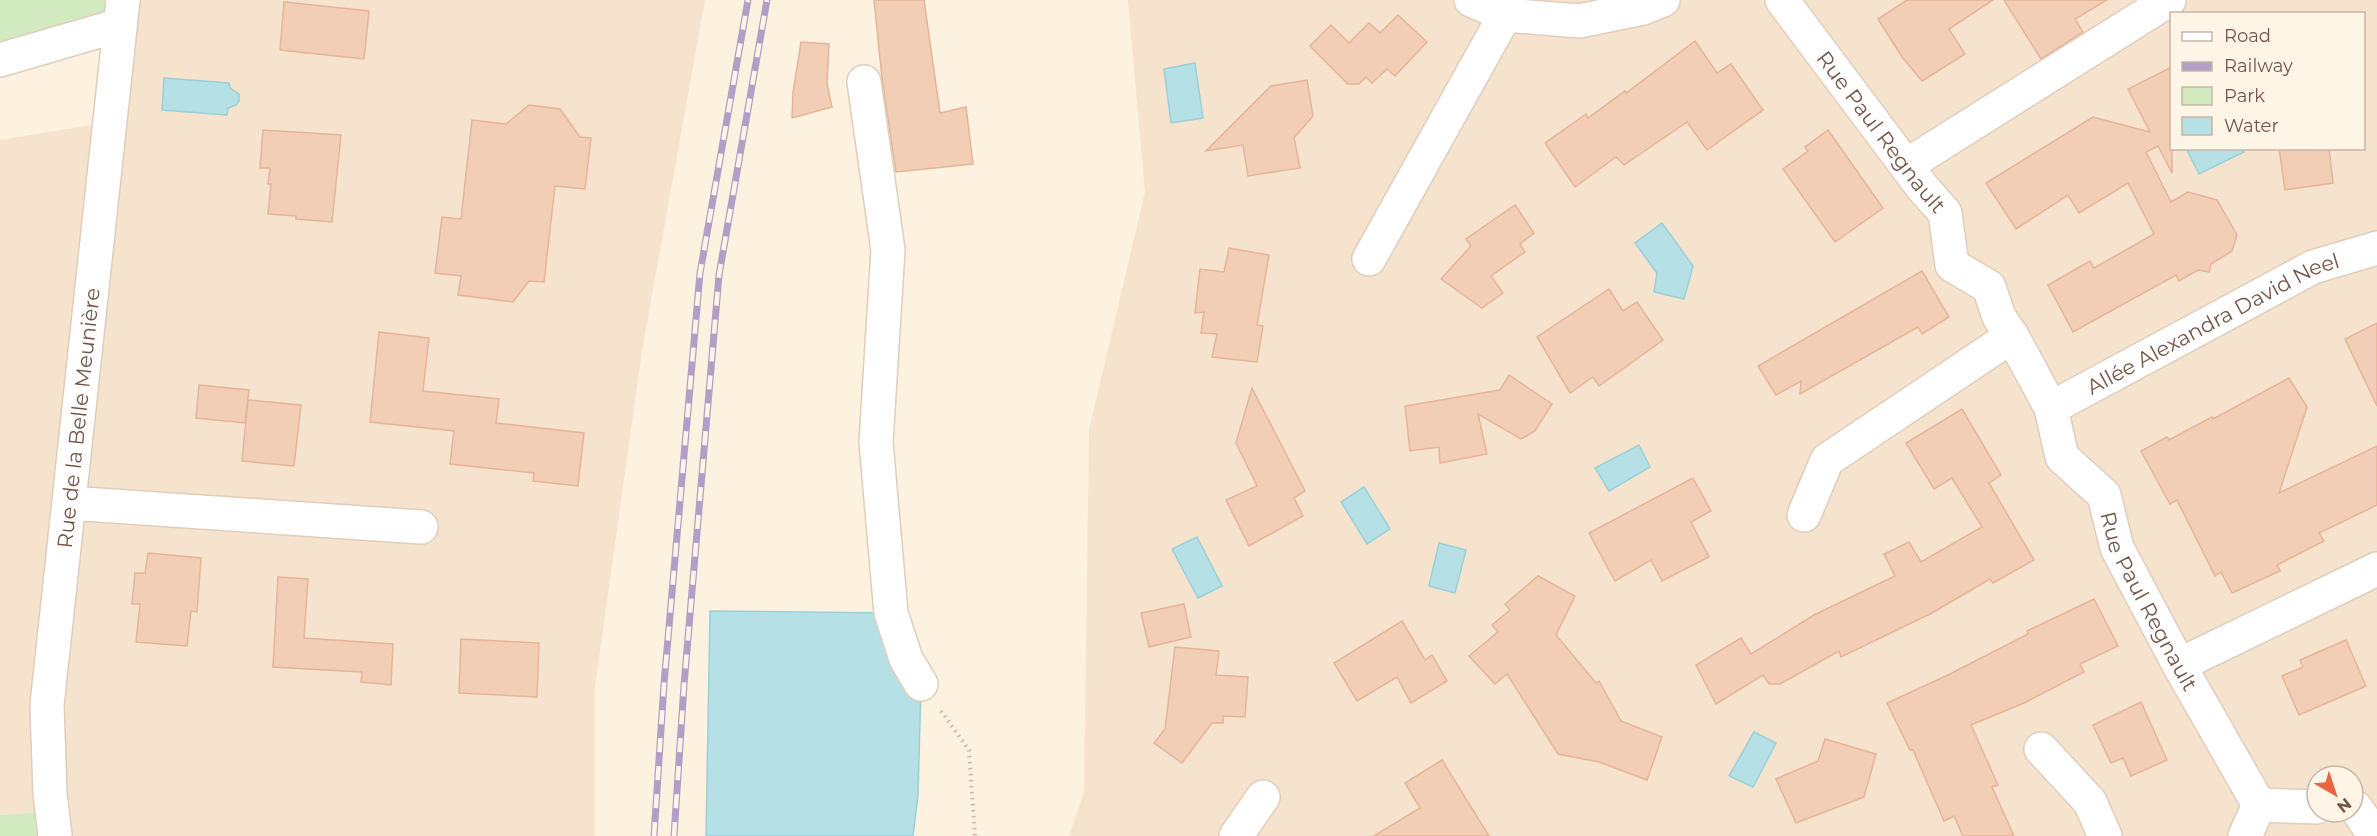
<svg xmlns="http://www.w3.org/2000/svg" width="2377" height="836" font-family="Montserrat,sans-serif">
<style>
.residential{fill:#f5e3ce;fill-rule:evenodd}
.green{fill:#d1eabf}
.water{fill:#b5e0e6;stroke:#9ad0d9;stroke-width:1.5}
.building{fill:#f3ceb7;stroke:#e6b497;stroke-width:1.5}
.lines{fill:none;stroke-linecap:round;stroke-linejoin:round}
.minor-casing{stroke:#e1cdbc;stroke-width:36}
.path{stroke:#d7b19b;stroke-width:4;stroke-dasharray:1.5 4.5;stroke-linecap:butt}
.minor{stroke:#fff;stroke-width:33}
.rail-casing{stroke:#b39fc6;stroke-width:7}
.rail{stroke:#fff5e7;stroke-width:4.5;stroke-dasharray:14;stroke-linecap:butt}
.labels{text-anchor:middle;dominant-baseline:central;stroke-width:4.5;stroke-linejoin:round;paint-order:stroke}
.street-label{font-size:21px;fill:#745647;stroke:#fff5e7}
</style>
<rect width="100%" height="100%" fill="#fdf1e0"/>
<!-- residential -->
<g class="residential">
<polygon points="123,0 705,0 642,351 595,687 595,836 68,836 65,809 0,815 0,140 110,122"/>
<path d="M1128 0H2377V836H1069L1084 792 1089 430 1145 192ZM2172 14H2364V148H2172ZM2317 776H2353V812H2317Z"/>
</g>
<!-- green -->
<g class="green">
<polygon points="0,0 123,0 120,25 0,60"/>
<polygon points="40,812 42,836 0,836 0,815"/>
</g>
<!-- water -->
<g class="water">
<polygon points="1195,63 1203,118 1171,123 1164,69"/>
<polygon points="164,78 229,83 230,88 239,94 239,101 236,105 228,108 227,115 162,110"/>
<polygon points="2189,149 2242,149 2244,152 2199,174 2187,150"/>
<polygon points="1662,223 1693,266 1684,299 1654,292 1657,273 1635,243"/>
<polygon points="1639,445 1650,467 1609,491 1595,468"/>
<polygon points="1364,487 1390,529 1367,544 1341,502"/>
<polygon points="1197,537 1222,586 1198,598 1172,549"/>
<polygon points="1439,543 1466,550 1455,593 1429,586"/>
<polygon points="710,611 891,613 921,684 918,796 913,836 706,836"/>
<polygon points="1754,732 1776,743 1753,787 1729,776"/>
</g>
<!-- building -->
<g class="building">
<polygon points="874,0 924,0 940,113 966,107 973,164 896,172 882,78"/>
<polygon points="1907,0 1993,0 1949,29 1965,54 1922,81 1902,57 1878,19"/>
<polygon points="2004,0 2107,0 2075,19 2083,32 2041,59"/>
<polygon points="284,2 369,11 364,59 280,50"/>
<polygon points="1398,15 1427,42 1395,76 1387,69 1372,83 1366,77 1359,84 1348,84 1310,46 1331,25 1349,43 1369,23 1380,33"/>
<polygon points="1695,41 1717,73 1731,64 1763,110 1707,150 1687,122 1624,165 1616,157 1575,187 1545,143 1586,114 1588,118 1625,91 1626,93"/>
<polygon points="801,42 829,44 827,84 832,107 792,118 793,93"/>
<polygon points="2172,67 2172,173 2158,146 2146,152 2171,202 2188,192 2217,200 2237,235 2232,251 2211,264 2209,272 2198,270 2179,281 2176,275 2073,332 2048,285 2090,261 2094,268 2154,234 2128,183 2079,213 2068,195 2016,229 1986,183 2093,117 2150,132 2128,89"/>
<polygon points="1307,80 1313,116 1294,138 1300,168 1248,176 1243,145 1206,151 1271,86"/>
<polygon points="529,105 560,109 580,137 591,138 585,189 555,186 544,282 529,281 513,302 458,295 461,276 435,273 442,217 461,219 472,120 506,124"/>
<polygon points="263,130 341,135 332,222 296,219 296,216 268,214 271,184 268,184 270,168 260,168"/>
<polygon points="1828,130 1883,208 1835,242 1783,169 1808,151 1805,147"/>
<polygon points="2279,148 2329,148 2333,183 2285,190"/>
<polygon points="1515,205 1534,233 1520,244 1525,252 1491,276 1503,293 1482,308 1441,279 1471,246 1466,239"/>
<polygon points="1229,248 1269,255 1257,325 1263,326 1257,362 1212,357 1217,334 1201,333 1204,312 1195,313 1200,269 1224,272"/>
<polygon points="1922,271 1949,317 1922,334 1918,327 1800,394 1801,381 1776,395 1758,366"/>
<polygon points="1609,289 1623,311 1637,302 1663,340 1599,386 1593,377 1570,393 1537,337"/>
<polygon points="2377,323 2377,406 2345,339"/>
<polygon points="379,332 429,338 423,391 499,399 496,423 584,433 578,486 533,481 534,473 450,464 454,431 370,422"/>
<polygon points="1509,375 1552,404 1535,431 1521,439 1478,414 1487,454 1440,463 1439,447 1410,451 1405,406 1500,390"/>
<polygon points="2289,378 2307,407 2279,493 2377,446 2377,505 2319,533 2324,541 2277,565 2280,571 2232,593 2221,572 2215,576 2177,500 2170,504 2141,451 2167,437 2169,440 2212,417 2213,419"/>
<polygon points="199,385 249,390 245,423 196,418"/>
<polygon points="1252,388 1305,491 1294,498 1303,516 1249,546 1226,500 1257,486 1236,443"/>
<polygon points="248,400 301,405 294,466 242,461"/>
<polygon points="1962,409 2001,475 1989,483 2034,560 1993,583 1990,579 1930,614 1841,657 1839,651 1780,684 1769,684 1763,675 1716,704 1696,665 1741,638 1751,654 1814,615 1895,576 1884,554 1909,542 1921,562 1982,527 1952,478 1934,489 1906,443"/>
<polygon points="1693,478 1711,511 1691,522 1709,557 1662,581 1651,560 1615,581 1589,533"/>
<polygon points="148,553 201,558 197,612 191,611 187,646 136,642 140,604 132,604 135,573 145,573"/>
<polygon points="1538,576 1575,596 1556,635 1596,683 1599,681 1621,721 1662,737 1647,780 1599,762 1558,754 1507,674 1495,684 1469,656 1498,632 1492,625 1510,610 1505,604"/>
<polygon points="278,577 308,579 304,638 393,644 391,685 361,682 362,672 273,667"/>
<polygon points="2094,599 2118,646 2080,664 2084,672 2024,703 1971,725 1998,785 1992,787 2014,836 1963,836 1954,816 1944,821 1913,750 1910,750 1887,703 1948,675 2028,634 2027,631"/>
<polygon points="1184,604 1191,637 1149,647 1141,613"/>
<polygon points="1402,621 1425,660 1432,655 1447,681 1411,703 1397,677 1357,701 1334,663"/>
<polygon points="461,639 539,643 537,697 459,693"/>
<polygon points="2346,640 2366,686 2299,715 2282,676 2303,667 2300,660"/>
<polygon points="1175,647 1219,651 1216,675 1248,677 1245,717 1223,716 1223,723 1212,723 1182,763 1154,743 1165,729"/>
<polygon points="2141,702 2167,760 2131,776 2123,758 2111,763 2093,725"/>
<polygon points="1825,739 1876,754 1864,797 1796,823 1776,779 1818,761"/>
<polygon points="1442,760 1489,836 1374,836 1420,808 1405,783"/>
</g>
<g class="lines">
<!-- minor casing -->
<g class="minor-casing">
<g id="minor">
<polyline points="1471,0 1505,15 1579,21 1643,8 1663,0"/>
<path id="s1" d="M1782 0 1922 187 1945 213 1952 265 1989 287 1999 317 2012 336 2051 408 2062 457 2104 495 2117 548 2179 665 2259 805"/>
<polyline points="0,60 120,25"/>
<polyline points="864,82 888,250 876,442 891,613 906,659 921,684"/>
<polyline points="1907,165 2169,0"/>
<polyline points="1369,259 1505,15"/>
<path id="s2" d="M2051 408 2313 267 2377 248"/>
<polyline points="69,503 421,527"/>
<polyline points="1804,515 1827,460 2012,336"/>
<polyline points="2179,665 2377,569"/>
<polyline points="2041,749 2090,802 2105,836"/>
<polyline points="2259,805 2317,807"/>
<polyline points="2356,808 2375,836"/>
<path id="s3" d="M55 836 50 794 47 705 123 0"/>
<polyline points="1236,836 1263,797"/>
<polyline points="2245,836 2259,805"/>
</g>
</g>
<!-- path -->
<polyline class="path" points="941,711 969,750 975,836"/>
<!-- minor -->
<use href="#minor" class="minor"/>
<!-- rail casing -->
<g class="rail-casing">
<g id="rail">
<polyline points="654,836 664,684 700,273 748,0"/>
<polyline points="674,836 684,685 719,275 767,0"/>
</g>
</g>
<!-- rail -->
<use href="#rail" class="rail"/>
</g>
<g class="labels">
<!-- street labels -->
<g class="street-label">
<text stroke="none"><textPath href="#s1" startOffset="165">Rue Paul Regnault</textPath></text>
<text stroke="none"><textPath href="#s2" startOffset="183">Allée Alexandra David Neel</textPath></text>
<text stroke="none"><textPath href="#s3" startOffset="420">Rue de la Belle Meunière</textPath></text>
<text stroke="none"><textPath href="#s1" startOffset="723">Rue Paul Regnault</textPath></text>
</g>
</g>
<!-- legend -->
<rect x="2170" y="12" width="195" height="138" fill="#fff5e7" stroke="#c7b5a7" stroke-width="1.5"/>
<rect x="2182" y="32" width="30" height="9" fill="#ffffff" stroke="#c7b5a7" stroke-width="1.5"/>
<text x="2224" y="42" font-size="18" fill="#745647">Road</text>
<rect x="2182" y="62" width="30" height="9" fill="#b39fc6" stroke="#c7b5a7" stroke-width="1.5"/>
<text x="2224" y="72" font-size="18" fill="#745647">Railway</text>
<rect x="2182" y="87" width="30" height="18" fill="#d1eabf" stroke="#c7b5a7" stroke-width="1.5"/>
<text x="2224" y="102" font-size="18" fill="#745647">Park</text>
<rect x="2182" y="117" width="30" height="18" fill="#b5e0e6" stroke="#c7b5a7" stroke-width="1.5"/>
<text x="2224" y="132" font-size="18" fill="#745647">Water</text>
<!-- north arrow -->
<g transform="translate(2335 794) rotate(141)"><circle r="28" fill="#fff5e7" stroke="#c7b5a7" stroke-width="1.5"/>
<path d="M0-4.5L10 22L0 15L-10 22Z" fill="#eb6441"/>
<text y="-9" font-size="16" font-weight="bold" text-anchor="middle" fill="#745647">N</text>
</g>
</svg>
